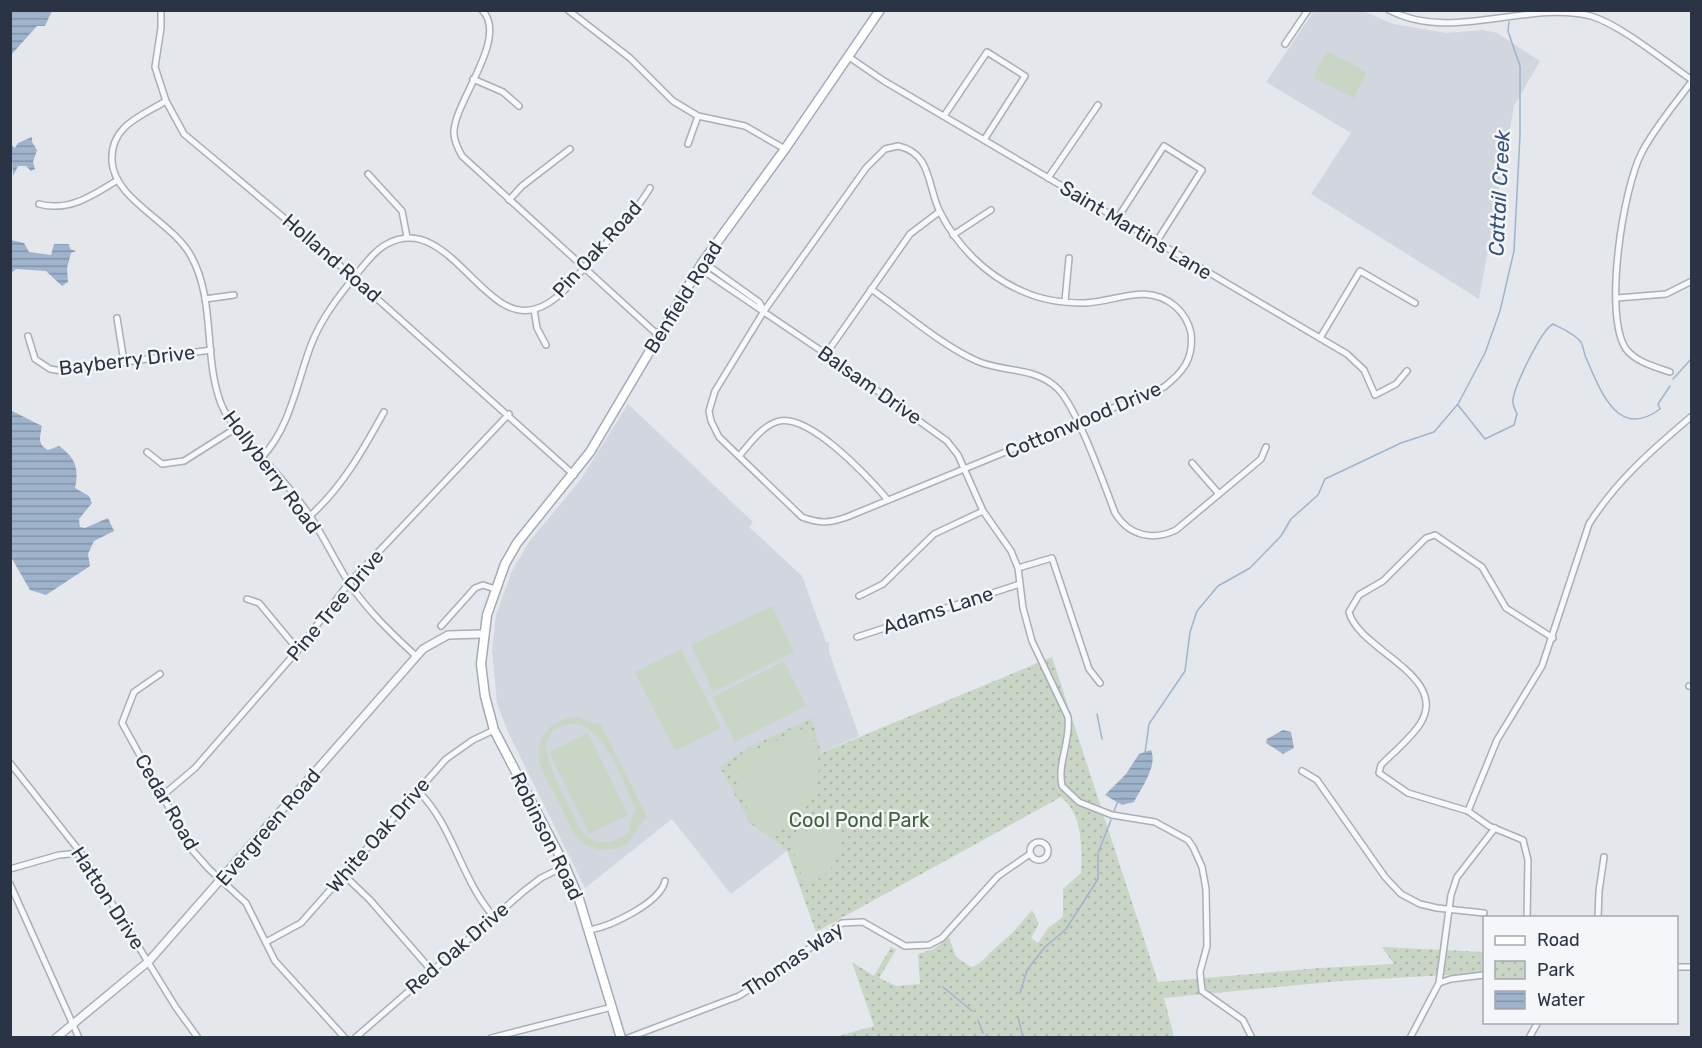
<svg xmlns="http://www.w3.org/2000/svg" width="1702" height="1048" font-family="Rubik,sans-serif">
<style>
.built{fill:#d2d6de}
.park{fill:url(#park-dots)}
.pitch{fill:#c9d6c5;fill-rule:evenodd}
.water{fill:url(#water-rules)}
.lines{fill:none;stroke-linecap:round;stroke-linejoin:round}
.stream{stroke:#9fb4cc;stroke-width:1.5}
.minor-casing{stroke:#a9aeb7;stroke-width:8}
.tertiary-casing{stroke:#a9aeb7;stroke-width:10}
.primary-casing{stroke:#a3abb8;stroke-width:11}
.minor{stroke:#f7f8fa;stroke-width:5}
.tertiary{stroke:#f7f8fa;stroke-width:7}
.primary{stroke:#fff;stroke-width:8}
.labels{text-anchor:middle;dominant-baseline:central;stroke-width:5;stroke-linejoin:round;paint-order:stroke}
.street-label{font-size:20px;fill:#2b3445;stroke:#f4f6f9}
.park-label{font-size:20px;fill:#3f6138;stroke:#f4f6f9}
.water-label{font-size:21px;font-style:italic;fill:#34527a;stroke:#f4f6f9}
</style>
<defs>
<pattern id="park-dots" width="8" height="8" patternUnits="userSpaceOnUse" patternTransform="scale(1.5)"><rect width="8" height="8" fill="#c9d6c5"/><path d="M2 2h.1M6 6h.1" fill="none" stroke="#adb8ab" stroke-width="1.8" stroke-linecap="round"/></pattern>
<pattern id="water-rules" width="6" height="5" patternUnits="userSpaceOnUse" patternTransform="scale(1.5)"><rect width="6" height="5" fill="#9fb4cc"/><path d="M0 2.5h6" fill="none" stroke="#8293a7"/></pattern>
</defs>
<rect width="100%" height="100%" fill="#e4e7ec"/>
<!-- built -->
<g class="built">
<polygon points="1314,11 1363,11 1393,24 1446,33 1483,30 1497,33 1540,61 1514,106 1479,299 1311,194 1351,133 1266,82"/>
<polygon points="628,404 753,522 749,527 802,576 826,642 829,642 829,652 859,736 820,753 812,719 750,823 787,851 731,894 672,819 585,888 508,732 497,704 492,650 496,615 512,571 529,542 581,479"/>
</g>
<!-- park -->
<path class="park" d="M1052 657 1158 982 1320 968 1394 964 1382 947 1484 952V973L1340 981 1164 998 1174 1037H835L874 1026 852 962 874 976 891 947 896 950 879 978 896 986 920 984 918 954 934 949 949 937 956 957 971 967C983 963 985 957 994 949 1010 936 1018 927 1032 910L1039 924 1031 938 1038 943 1048 928 1063 917V889L1081 873C1082 846 1083 815 1061 797L816 932 787 851 750 823 720 767 747 748 812 718 821 753Z"/>
<!-- pitch -->
<g class="pitch">
<polygon points="1327,51 1367,72 1354,98 1313,78"/>
<polygon points="772,606 794,652 713,692 691,645"/>
<polygon points="681,649 721,728 675,751 635,672"/>
<polygon points="784,661 806,706 735,742 712,697"/>
<path d="M577 717 597 724 600 723 648 818C632 826 637 849 607 850 598 850 588 847 581 841 571 833 566 816 560 805 554 792 544 778 540 763 533 738 553 717 577 717ZM574 724C607 728 622 781 635 808L628 833C617 842 603 846 590 838 579 831 573 813 567 802 556 779 524 728 574 724Z"/>
<path d="M808 726C829 775 820 809 771 835L753 823 736 780 733 765 736 760Z"/>
<polygon points="588,733 628,815 589,834 549,752"/>
<path d="M839 820C845 855 835 870 806 888L791 845V836Z"/>
</g>
<!-- water -->
<g class="water">
<polygon points="11,10 52,11 45,26 37,26 11,55"/>
<polygon points="32,137 32,142 37,150 33,162 35,169 31,171 26,166 18,166 13,176 11,145 15,148 18,143"/>
<polygon points="11,240 24,243 29,252 51,255 54,244 69,244 70,249 76,251 71,253 67,268 68,282 62,286 46,271 16,269 11,273"/>
<path d="M10 410 42 426C40 437 37 444 48 450L59 446C76 458 79 469 75 488L89 496 92 503 79 519 80 527 85 528 108 518 114 531 94 541 88 554 90 566 46 595 30 590 11 557Z"/>
<polygon points="1283,730 1291,732 1294,748 1283,754 1266,743 1267,739"/>
<path d="M1151 750C1158 766 1141 788 1134 802L1122 805 1105 795 1126 774 1139 754Z"/>
</g>
<g class="lines">
<!-- stream -->
<g class="stream">
<polyline points="1673,379 1692,358"/>
<path d="M1458 405 1485 439 1514 425 1517 414C1515 409 1512 405 1513 400 1514 387 1541 330 1553 324 1563 329 1575 334 1581 342 1584 348 1584 355 1587 360 1601 393 1619 440 1660 409L1658 404 1670 386"/>
<polyline points="1097,714 1102,739"/>
<polyline points="1145,753 1149,724 1185,671 1190,632 1197,611 1218,586 1250,568 1281,536 1291,519 1318,495 1325,479 1401,443 1434,432 1458,404 1485,353 1500,311 1514,251 1520,135 1520,66 1508,31 1509,22"/>
<polyline points="1114,811 1118,801"/>
<polyline points="943,987 972,1011"/>
<polyline points="1020,993 1027,970 1045,947 1066,929 1098,879 1098,853 1111,820"/>
<polyline points="1018,1017 1023,1038"/>
<polyline points="978,1020 983,1033"/>
</g>
<!-- minor casing -->
<g class="minor-casing">
<g id="minor">
<polyline points="161,10 161,28 155,67 166,101 184,134 326,253 574,475"/>
<path d="M482 10C509 37 457 98 454 130 453 139 458 149 462 156L659 336"/>
<polyline points="568,10 630,58 673,101 698,116 745,126 785,149"/>
<path d="M1389 10C1452 43 1526 0 1591 16 1621 25 1664 61 1692 80"/>
<polyline points="1285,44 1308,10"/>
<polyline points="849,57 884,81 1347,354 1364,370 1375,395 1396,384 1407,371"/>
<polyline points="473,79 503,92 519,106"/>
<path d="M166 101C141 116 110 126 112 161 114 200 172 221 191 256 215 299 204 352 219 398 226 421 245 438 261 456 278 475 296 495 310 516 324 537 335 561 349 583 368 611 391 633 416 656"/>
<polyline points="944,116 987,52 1025,76 984,140"/>
<polyline points="688,144 698,116"/>
<path d="M898 146C933 153 927 189 941 214 958 247 987 276 1022 291 1041 300 1063 303 1084 303 1117 302 1146 282 1175 306 1183 313 1189 323 1191 333 1194 359 1183 372 1164 387L847 517C830 523 820 524 802 517L719 437 711 421 709 411 715 391 764 311 866 168 885 149Z"/>
<polyline points="368,174 402,211 407,237"/>
<polyline points="1048,178 1098,105"/>
<polyline points="509,200 522,186 570,149"/>
<path d="M39 204C68 212 92 196 116 181"/>
<polyline points="1117,219 1164,146 1202,170 1157,241"/>
<polyline points="953,235 991,210"/>
<polyline points="703,262 759,302 764,311"/>
<path d="M699 268 826 354 947 441 958 455 983 511 1011 551 1018 568 1023 608 1032 641 1068 717C1071 741 1057 763 1062 786L1079 802 1112 815 1155 822 1188 840 1193 847 1202 867 1206 889 1207 946 1200 972 1202 991 1243 1020 1252 1038"/>
<path d="M871 289C904 312 941 345 977 361 1004 373 1035 366 1058 389 1077 408 1104 484 1115 513 1129 536 1153 541 1176 530L1261 459 1266 447"/>
<polyline points="1617,298 1666,294 1692,281"/>
<polyline points="205,299 234,295"/>
<polyline points="1065,301 1069,258"/>
<polyline points="534,310 537,328 546,345"/>
<polyline points="117,318 124,362"/>
<polyline points="28,336 35,359 50,369 62,371 211,350"/>
<polyline points="1320,338 1360,271 1415,303"/>
<polyline points="826,354 910,234 939,212"/>
<path d="M1670 372C1655 367 1636 362 1626 349 1603 315 1623 188 1642 152 1655 127 1675 104 1692 81"/>
<polyline points="147,452 162,464 184,461 236,428"/>
<path d="M739 456C749 445 761 427 776 422 807 410 869 478 888 500"/>
<path d="M262 457C290 428 297 382 311 345 321 319 338 297 355 276 364 265 375 250 387 244 448 211 483 325 535 309 558 303 577 276 592 258 613 236 634 214 650 188"/>
<polyline points="1192,463 1219,494"/>
<path d="M310 516C343 486 363 450 384 412"/>
<polyline points="1018,568 1052,558 1089,669 1100,683"/>
<polyline points="859,596 883,584 934,534 983,511"/>
<polyline points="247,599 259,603 298,650"/>
<polyline points="441,626 475,588 483,585 495,589"/>
<polyline points="857,637 1020,584"/>
<polyline points="160,674 134,692 122,723 193,851 209,869 246,903 275,961 345,1038"/>
<polyline points="1689,686 1692,687"/>
<polyline points="10,763 81,853 175,1006 198,1038"/>
<polyline points="1302,771 1317,780 1385,877 1401,894 1420,904 1437,908 1484,913"/>
<path d="M418 791C453 825 461 880 494 917"/>
<polyline points="162,796 195,768 298,650 349,583 509,414"/>
<path d="M1468 811 1497 740 1542 666 1589 524C1616 481 1653 449 1692 416"/>
<circle cx="1039" cy="851" r="9"/>
<polyline points="10,869 59,855 81,853"/>
<polyline points="344,875 370,900 432,971"/>
<polyline points="10,884 79,1038"/>
<path d="M1527 918 1528 860 1523 840 1489 826 1468 811 1408 793 1379 773 1381 765C1394 752 1410 739 1420 724 1451 676 1358 650 1349 612L1359 595 1383 581 1426 538 1435 535 1482 567 1506 608 1553 638"/>
<polyline points="1598,918 1599,891 1604,857"/>
<path d="M590 930C611 926 660 903 665 881"/>
<polyline points="266,942 301,923 446,759 473,740 494,730"/>
<polyline points="1676,967 1692,967"/>
<polyline points="1439,983 1451,979 1484,975"/>
<polyline points="355,1038 524,891 541,878 565,866"/>
<polyline points="491,1038 612,1007"/>
<polyline points="628,1038 739,996 793,961 842,923 863,922 905,946 929,945 942,938 998,876 1030,854"/>
<polyline points="1410,1038 1439,983 1451,895 1457,877 1495,828"/>
<polyline points="1529,1038 1538,1022"/>
</g>
</g>
<!-- tertiary casing -->
<g class="tertiary-casing">
<polyline id="tertiary" points="56,1038 149,961 423,649 448,635 482,634"/>
</g>
<!-- primary casing -->
<g class="primary-casing">
<polyline id="primary" points="621,1038 579,899 565,866 494,730 485,696 481,664 487,615 505,564 517,543 590,452 702,263 785,149 880,10"/>
</g>
<!-- minor -->
<use href="#minor" class="minor"/>
<!-- tertiary -->
<use href="#tertiary" class="tertiary"/>
<!-- primary -->
<use href="#primary" class="primary"/>
</g>
<g class="labels">
<!-- street labels -->
<g class="street-label">
<text transform="translate(1136 230) rotate(31)">Saint Martins Lane</text>
<text transform="translate(597 249) rotate(-48)">Pin Oak Road</text>
<text transform="translate(332 258) rotate(41)">Holland Road</text>
<text transform="translate(683 297) rotate(-58)">Benfield Road</text>
<text transform="translate(127 360) rotate(-7)">Bayberry Drive</text>
<text transform="translate(870 385) rotate(35)">Balsam Drive</text>
<text transform="translate(1083 420) rotate(-23)">Cottonwood Drive</text>
<text transform="translate(272 472) rotate(53)">Hollyberry Road</text>
<text transform="translate(335 605) rotate(-50)">Pine Tree Drive</text>
<text transform="translate(938 610) rotate(-18)">Adams Lane</text>
<text transform="translate(167 802) rotate(60)">Cedar Road</text>
<text transform="translate(268 827) rotate(-49)">Evergreen Road</text>
<text transform="translate(378 835) rotate(-49)">White Oak Drive</text>
<text transform="translate(547 836) rotate(64)">Robinson Road</text>
<text transform="translate(108 898) rotate(57)">Hatton Drive</text>
<text transform="translate(457 948) rotate(-41)">Red Oak Drive</text>
<text transform="translate(793 959) rotate(-34)">Thomas Way</text>
</g>
<!-- park labels -->
<g class="park-label">
<text x="859" y="820">Cool Pond Park</text>
</g>
<!-- water labels -->
<g class="water-label">
<text transform="translate(1499 193) rotate(-87)">Cattail Creek</text>
</g>
</g>
<!-- border -->
<rect width="1702" height="1048" fill="none" stroke="#2b3445" stroke-width="24"/>
<!-- legend -->
<rect x="1483" y="916" width="195" height="108" fill="#f4f6f9" stroke="#a4a8b1" stroke-width="1.5"/>
<rect x="1495" y="936" width="30" height="9" fill="#ffffff" stroke="#a4a8b1" stroke-width="1.5"/>
<text x="1537" y="946" font-size="18" fill="#2b3445">Road</text>
<rect x="1495" y="961" width="30" height="18" fill="url(#park-dots)" stroke="#a4a8b1" stroke-width="1.5"/>
<text x="1537" y="976" font-size="18" fill="#2b3445">Park</text>
<rect x="1495" y="991" width="30" height="18" fill="url(#water-rules)" stroke="#a4a8b1" stroke-width="1.5"/>
<text x="1537" y="1006" font-size="18" fill="#2b3445">Water</text>
</svg>
